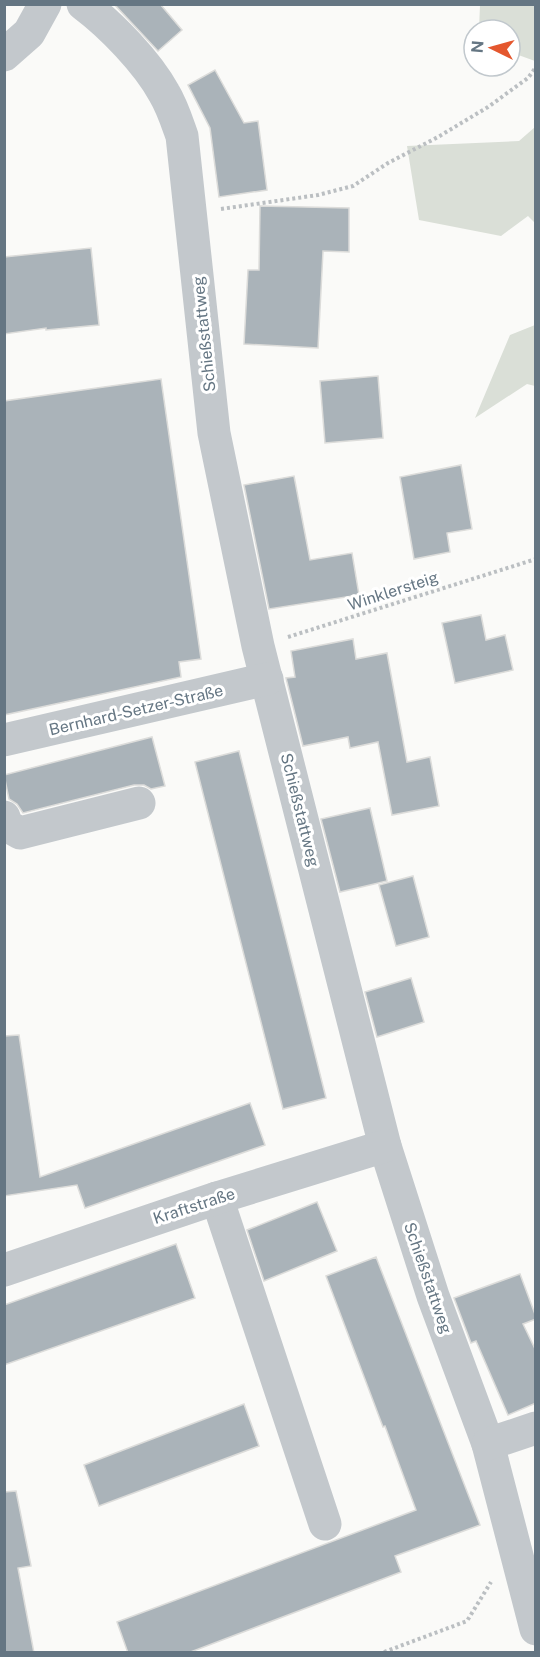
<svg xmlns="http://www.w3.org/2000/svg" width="540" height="1657" font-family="'Public Sans',sans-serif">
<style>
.green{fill:#dadfd7}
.building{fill:#aab3b9;stroke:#dcdcda;stroke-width:1.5}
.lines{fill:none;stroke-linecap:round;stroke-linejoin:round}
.path{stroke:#bbbfc2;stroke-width:4;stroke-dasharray:3 3;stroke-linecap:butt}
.minor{stroke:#c3c8cc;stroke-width:33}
.labels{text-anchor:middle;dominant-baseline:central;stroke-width:6;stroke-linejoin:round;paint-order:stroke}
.street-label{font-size:16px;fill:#657683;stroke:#fff}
</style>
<rect width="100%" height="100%" fill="#fafaf8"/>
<!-- green -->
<g class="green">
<polygon points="480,5 535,5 535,61 510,52 510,30 479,30"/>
<polygon points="535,127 535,223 528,216 501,236 419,220 407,146 519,141"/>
<polygon points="535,325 535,386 527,384 475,418 510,335"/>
</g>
<!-- building -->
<g class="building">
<polygon points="114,4 160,4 182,30 158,51"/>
<polygon points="215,70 244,123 258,121 267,190 219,197 210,128 188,85"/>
<polygon points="260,206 349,208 349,252 323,251 318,348 244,344 248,270 259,270"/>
<polygon points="91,248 99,325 46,330 46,328 4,334 4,257"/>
<polygon points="378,376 383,438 325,443 320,381"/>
<polygon points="161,379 201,659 179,662 181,677 4,715 4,401"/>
<polygon points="461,465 472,529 447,533 450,552 414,559 400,477"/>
<polygon points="294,476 310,560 352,553 359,595 269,609 244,485"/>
<polygon points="481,615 486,640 505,635 513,670 455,683 442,623"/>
<polygon points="353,639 356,659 387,653 407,762 430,757 439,806 392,815 378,742 350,748 348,737 303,746 286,678 295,677 291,651"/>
<polygon points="152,737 165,786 151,789 144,785 134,785 23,813 17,804 9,799 4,775"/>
<polygon points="239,751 326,1098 283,1109 195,762"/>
<polygon points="370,808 387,881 340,892 321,819"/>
<polygon points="413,876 429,937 396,946 379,885"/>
<polygon points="411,978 424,1022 377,1037 365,992"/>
<polygon points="19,1035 40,1177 250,1103 265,1145 85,1208 77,1185 4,1196 4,1036"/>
<polygon points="317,1202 337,1251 264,1281 247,1230"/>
<polygon points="176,1244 195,1298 4,1365 4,1305"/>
<polygon points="376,1257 480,1525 395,1556 401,1572 188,1653 128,1653 117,1622 416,1510 385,1426 383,1427 326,1276"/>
<polygon points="520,1274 536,1317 536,1319 523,1324 536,1351 536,1403 508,1415 476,1341 471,1343 454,1298"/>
<polygon points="244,1404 259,1446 99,1506 84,1465"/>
<polygon points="16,1491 31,1566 18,1568 34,1653 4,1653 4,1492"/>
</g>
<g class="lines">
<!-- path -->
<g class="path">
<polyline points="221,209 318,195 353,186 388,163 438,137 488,107 528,78 536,67"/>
<polyline points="288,637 536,559"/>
<polyline points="384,1652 467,1621 491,1582"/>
</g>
<!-- minor -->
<g class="minor">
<path d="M83 4C111 25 147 62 164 93 172 106 177 122 182 136L214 433 258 646 385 1146 433 1296 488 1444 536 1629"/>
<polyline points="4,55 29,33 45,4"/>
<polyline points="4,740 267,679"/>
<polyline points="4,817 6,825 20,833 139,803"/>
<polyline points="217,1198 325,1524"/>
<polyline points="4,1270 217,1198 385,1146"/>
<polyline points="488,1444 536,1428"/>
</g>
</g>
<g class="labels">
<!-- street labels -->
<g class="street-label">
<text transform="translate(204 334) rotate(-96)">Schießstattweg</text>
<text transform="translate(393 591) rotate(-18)">Winklersteig</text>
<text transform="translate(136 710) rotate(-13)">Bernhard-Setzer-Straße</text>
<text transform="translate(300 810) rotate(76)">Schießstattweg</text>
<text transform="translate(194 1206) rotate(-18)">Kraftstraße</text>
<text transform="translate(428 1278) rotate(71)">Schießstattweg</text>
</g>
</g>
<!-- border -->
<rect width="540" height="1657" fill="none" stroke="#657683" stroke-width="12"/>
<!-- north arrow -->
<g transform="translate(492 48) rotate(275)"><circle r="28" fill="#ffffff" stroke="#c1c8cd" stroke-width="1.5"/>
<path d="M0-4.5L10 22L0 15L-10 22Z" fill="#e4572e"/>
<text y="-9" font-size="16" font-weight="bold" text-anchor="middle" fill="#657683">N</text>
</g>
</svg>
